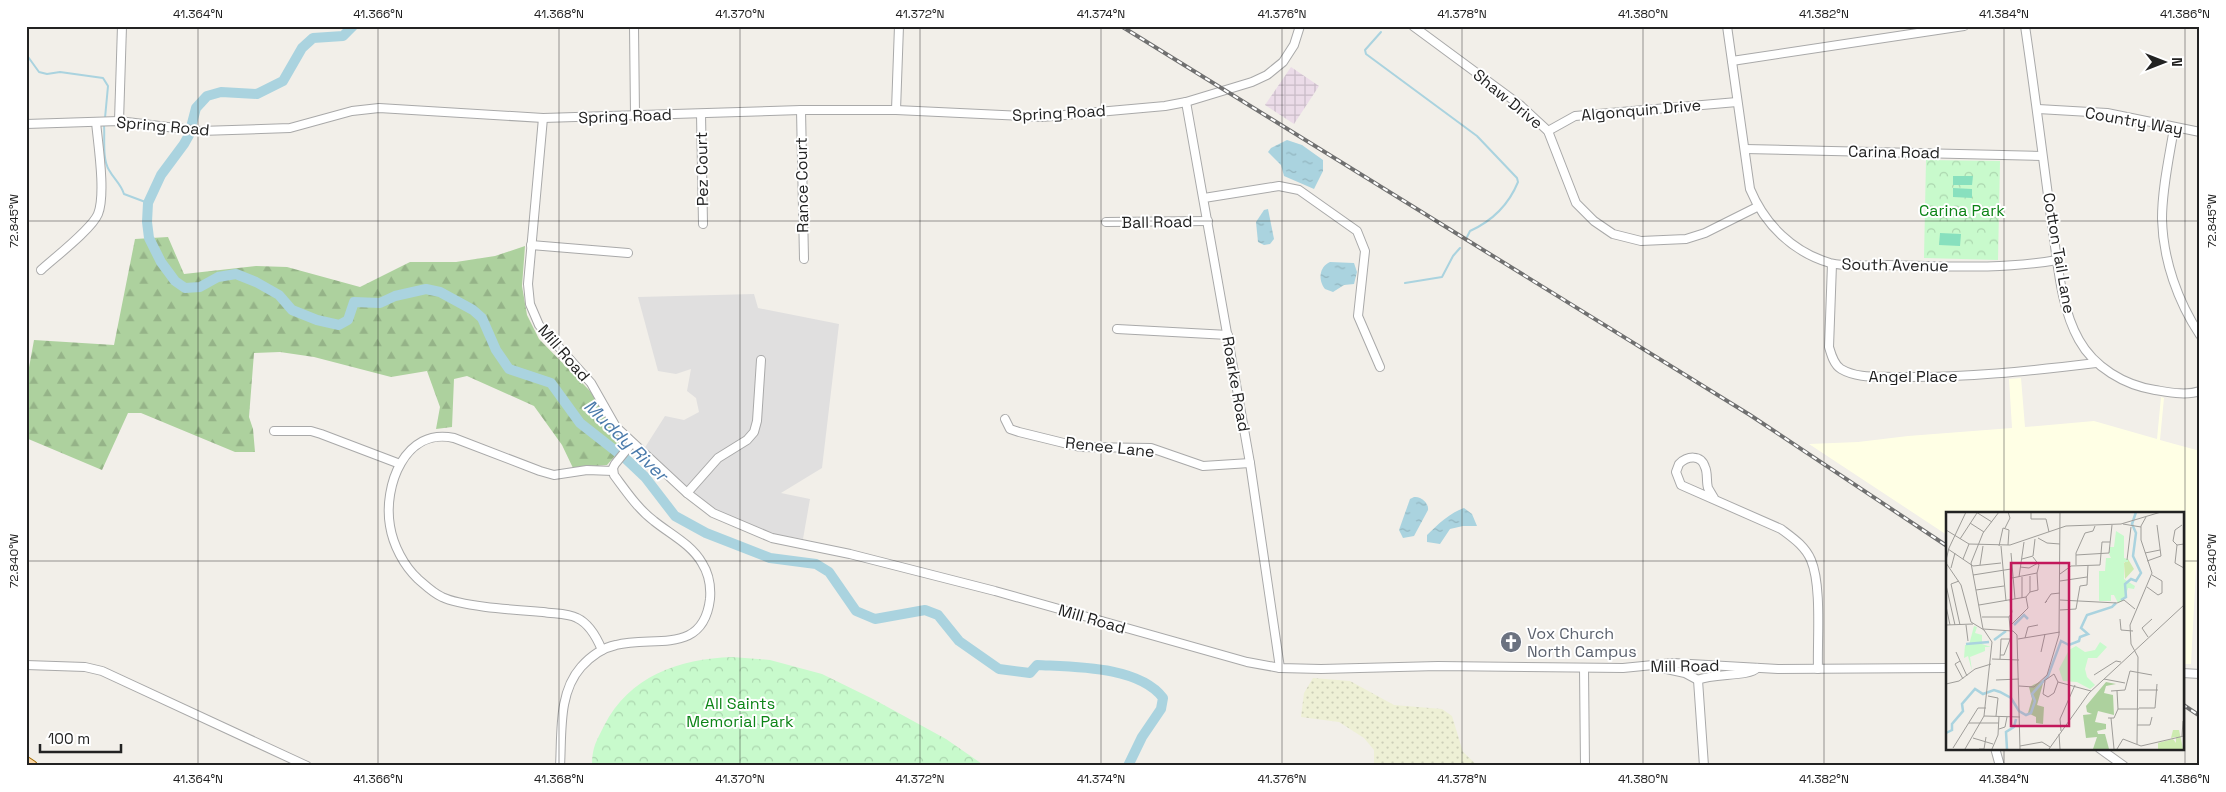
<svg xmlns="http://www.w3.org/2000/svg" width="2226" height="792" font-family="'Space Grotesk',sans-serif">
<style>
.residential{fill:#e0dfdf}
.industrial{fill:url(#industrial-grid)}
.education{fill:#ffffe5}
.farmland{fill:url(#farmland-dots)}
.forest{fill:url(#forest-firs)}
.park{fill:url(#park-crowns)}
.pitch{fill:#88e0be}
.water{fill:url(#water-ripples)}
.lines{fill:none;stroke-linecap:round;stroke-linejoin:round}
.stream{stroke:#aad3df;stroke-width:2}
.river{stroke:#aad3df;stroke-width:10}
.minor-casing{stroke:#a9a9a9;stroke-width:10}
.major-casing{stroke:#a06b00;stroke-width:12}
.minor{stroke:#fff;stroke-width:8}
.major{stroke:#fcd6a4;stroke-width:10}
.rail-casing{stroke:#707070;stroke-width:4}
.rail{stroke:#fff;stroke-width:2;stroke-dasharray:5.5;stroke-linecap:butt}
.ticks{fill:none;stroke:#222;stroke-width:1;stroke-opacity:0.45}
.labels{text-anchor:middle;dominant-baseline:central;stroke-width:4;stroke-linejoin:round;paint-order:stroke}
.street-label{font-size:16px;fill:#222;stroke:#fff}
.park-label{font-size:16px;fill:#0c8416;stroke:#fff}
.worship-label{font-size:16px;fill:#5b616d;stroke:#fff;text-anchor:start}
.water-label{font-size:18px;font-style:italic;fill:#4a7aab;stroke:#fff}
.inset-river{fill:none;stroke:#aad3df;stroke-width:2.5}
.inset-road{fill:none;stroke:#9f9d99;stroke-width:1}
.view{fill:#c2185b;fill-opacity:0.15;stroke:#c2185b;stroke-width:2.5}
.inset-edge{fill:none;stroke:#222;stroke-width:2.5}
.neatline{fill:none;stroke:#222;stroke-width:2}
.ticks-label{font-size:12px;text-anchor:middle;fill:#222}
</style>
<defs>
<pattern id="industrial-grid" width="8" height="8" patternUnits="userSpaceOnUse" patternTransform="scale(1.25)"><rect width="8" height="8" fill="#ebdbe8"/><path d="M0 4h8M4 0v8" fill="none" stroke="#c9bcc7"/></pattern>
<pattern id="farmland-dots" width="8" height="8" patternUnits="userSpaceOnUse" patternTransform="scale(1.25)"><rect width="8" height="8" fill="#eef0d5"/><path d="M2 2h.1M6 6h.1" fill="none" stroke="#ccceb7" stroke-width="1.8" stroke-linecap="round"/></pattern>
<pattern id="forest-firs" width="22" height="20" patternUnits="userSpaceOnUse" patternTransform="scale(1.25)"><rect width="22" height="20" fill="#add19e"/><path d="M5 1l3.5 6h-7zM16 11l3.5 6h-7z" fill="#95b388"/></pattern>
<pattern id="park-crowns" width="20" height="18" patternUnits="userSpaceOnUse" patternTransform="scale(1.25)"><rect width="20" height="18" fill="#c8facc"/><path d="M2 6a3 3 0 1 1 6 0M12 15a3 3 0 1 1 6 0" fill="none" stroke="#acd6af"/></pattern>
<pattern id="water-ripples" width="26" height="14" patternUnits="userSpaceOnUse" patternTransform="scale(1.25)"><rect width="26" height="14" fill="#aad3df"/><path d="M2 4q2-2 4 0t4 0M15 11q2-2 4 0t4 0" fill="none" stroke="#92b5bf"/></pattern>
</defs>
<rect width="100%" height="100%" fill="#f2efe9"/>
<!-- residential -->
<polygon class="residential" points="754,294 758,308 839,324 822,468 781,493 810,499 803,539 768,533 721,513 682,484 644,449 665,416 684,420 699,412 696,398 687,391 691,369 676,374 658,371 638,297"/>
<!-- industrial -->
<polygon class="industrial" points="1291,67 1319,86 1294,124 1265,105"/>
<!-- education -->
<polygon class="education" points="2021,378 2025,427 2094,421 2157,439 2161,397 2164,398 2160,440 2200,451 2198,532 2191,664 2182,664 2182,513 1947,513 1947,535 1809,444 1858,442 1908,436 2012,428 2009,379"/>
<!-- farmland -->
<polygon class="farmland" points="1313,678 1350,681 1394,705 1442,709 1452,716 1463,752 1478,766 1374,766 1374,750 1364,738 1339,722 1301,717 1304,693"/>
<!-- forest -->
<polygon class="forest" points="168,237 184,274 256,266 287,267 360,287 410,262 456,262 495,256 525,246 522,286 527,315 539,339 591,392 622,443 622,448 607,465 573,468 562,445 534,406 467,376 454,379 452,427 436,429 440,407 427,371 391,377 314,357 280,352 254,353 249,417 253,429 255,452 235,452 141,413 128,413 102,470 26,438 26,384 34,340 114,345 135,239"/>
<!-- park -->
<g class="park">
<polygon points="1926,160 2000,161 1998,260 1924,258"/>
<path d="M732 657 770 660 822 674 873 699 946 739 985 766H592C592 747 596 742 604 726 629 676 679 659 732 657Z"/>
</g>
<!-- pitch -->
<g class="pitch">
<polygon points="1953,176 1973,176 1972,185 1953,185"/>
<polygon points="1953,188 1972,189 1972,198 1953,197"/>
<polygon points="1940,233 1961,234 1960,246 1939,245"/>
</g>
<!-- water -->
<g class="water">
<polygon points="1287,140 1302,145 1323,160 1323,171 1314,189 1284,176 1281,165 1268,152 1271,148"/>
<polygon points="1268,209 1274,239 1270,244 1264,245 1258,242 1256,222 1264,210"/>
<path d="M1330 262 1354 263 1357 272 1354 284 1344 285 1333 292 1325 289C1318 280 1319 267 1330 262Z"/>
<path d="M1414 497C1421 496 1429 503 1428 510L1414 536 1403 538 1399 530 1410 499Z"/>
<path d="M1464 508 1472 514 1477 526H1463L1450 529 1440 544 1427 542V535C1437 525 1451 512 1464 508Z"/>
</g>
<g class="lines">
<!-- stream -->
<g class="stream">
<path d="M1381 32 1365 50 1366 54 1477 136 1517 178 1518 182C1509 204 1492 221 1470 231L1467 237"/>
<polyline points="26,54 39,72 47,74 60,72 103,78 108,86 105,118"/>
<path d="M104 125C105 138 102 159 109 170 114 179 121 184 124 194L148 203"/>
<polyline points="1405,283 1442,277 1453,256 1460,248"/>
</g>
<!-- river -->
<path class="river" d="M353 26 343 36 313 38 302 48 283 81 257 94 221 92 207 96 196 108 189 135 184 144 161 175 148 203 147 222 149 238 161 262 175 281 185 288 200 287 218 277 236 274 256 282 279 295 292 310 317 320 339 325 348 320 354 302 380 303 395 296 426 289 440 292 473 310 482 318 496 350 509 369 551 383 580 423 626 459 645 477 675 516 706 533 770 558 816 564 829 572 856 611 875 619 925 610 938 615 959 641 999 669 1030 673 1037 665C1074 667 1139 666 1163 698L1161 709 1142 737 1128 766"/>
<!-- minor casing -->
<g class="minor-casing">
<g id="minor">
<polyline points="634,26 635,115"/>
<polyline points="1413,26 1520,105 1548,131 1576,203 1594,221 1613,234 1641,241 1686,239 1705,233 1757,207"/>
<path d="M1727 26 1750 189C1765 225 1793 252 1830 263 1845 267 1871 265 1887 265 1944 266 2001 270 2057 260"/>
<path d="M2025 26C2035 93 2043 159 2052 225 2058 263 2060 306 2079 340 2094 367 2124 385 2155 390 2168 392 2186 396 2200 391"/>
<polyline points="1732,61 1964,26"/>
<polyline points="1186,102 1250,463 1280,668"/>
<polyline points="2038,109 2107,113 2200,132"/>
<polyline points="801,110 804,259"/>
<polyline points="896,110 899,26"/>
<polyline points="701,114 703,224"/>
<polyline points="543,118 528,284 530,304 539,325 591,383 616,427 687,493 713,513 772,538 850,554 995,591 1247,662 1280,668 1321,669 1438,666 1623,668 1673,663 1778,669 1947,668"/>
<polyline points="119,121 122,26"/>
<polyline points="26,124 119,121 200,131 290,128 352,111 379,108 543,118 801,110 896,110 1042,117 1165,106 1186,102 1252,82 1267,75 1283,62 1294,45 1300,26"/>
<path d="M2174 128C2169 158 2162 189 2162 219 2163 260 2178 302 2200 335"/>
<polyline points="1548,131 1575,116 1737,102"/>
<polyline points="1745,149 2042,156"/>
<polyline points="1204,198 1279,186 1299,190 1357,231 1365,251 1358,316 1380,367"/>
<polyline points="1106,222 1208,221"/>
<polyline points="531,245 628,253"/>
<path d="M1832 264 1829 347C1831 354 1834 365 1841 369 1858 379 1879 376 1897 377 1964 378 2030 371 2096 363"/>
<path d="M41 270C54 258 92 229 98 214 106 194 98 144 96 122"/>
<polyline points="1117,329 1228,335"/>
<polyline points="1005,419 1010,429 1019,432 1080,447 1151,448 1203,466 1250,463"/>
<polyline points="274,431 311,431 321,434 400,464"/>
<polyline points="687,493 718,458 747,440 754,432 757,421 761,360"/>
<path d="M1714 498C1712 495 1710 491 1708 488 1706 481 1708 473 1705 467 1701 454 1687 456 1679 464L1676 472 1681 485 1781 529C1793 538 1805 546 1811 560 1822 586 1817 640 1818 669"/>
<path d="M602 650C597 638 590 624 577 618 567 613 554 614 543 612 518 610 463 607 442 597 433 593 425 585 418 579 404 566 393 545 390 526 383 486 405 427 454 438L540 471 554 475 587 470 613 471"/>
<polyline points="26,665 85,667 102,671 307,766"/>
<polyline points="1653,666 1685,673 1698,680"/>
<polyline points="1584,668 1585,766"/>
<polyline points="2182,673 2200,674"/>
<polyline points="1995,748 2000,766"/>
<polyline points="2099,748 2124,766"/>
<path d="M560 766C562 733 558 693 581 667 590 657 602 648 616 645 653 635 703 656 710 599 711 587 709 574 702 563 691 544 670 534 654 521 638 509 626 491 614 475L613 468 615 464 632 443"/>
<path d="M1704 766 1698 680C1713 673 1749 677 1757 668"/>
</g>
</g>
<!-- major casing -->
<g class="major-casing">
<polyline id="major" points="26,762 32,766"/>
</g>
<!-- minor -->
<use href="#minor" class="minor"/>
<!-- major -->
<use href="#major" class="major"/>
<!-- rail casing -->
<g class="rail-casing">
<g id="rail">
<polyline points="1121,26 1750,415 1947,546"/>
<polyline points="2182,704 2200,716"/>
</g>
</g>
<!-- rail -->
<use href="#rail" class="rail"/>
</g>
<!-- ticks -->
<path class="ticks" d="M198 26V766M378 26V766M559 26V766M740 26V766M920 26V766M1101 26V766M1282 26V766M1462 26V766M1643 26V766M1824 26V766M2004 26V513M2185 26V766M26 221H2200M26 561H1947M2182 561H2200M2004 748V766"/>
<!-- icons -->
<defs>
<g id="church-disc" transform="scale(1.125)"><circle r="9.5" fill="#6b7280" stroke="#fff"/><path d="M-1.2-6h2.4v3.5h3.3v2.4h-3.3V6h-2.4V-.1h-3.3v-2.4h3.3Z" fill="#fff"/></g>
</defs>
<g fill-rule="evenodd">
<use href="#church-disc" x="1511" y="642"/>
</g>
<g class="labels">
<!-- street labels -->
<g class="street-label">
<text transform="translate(1508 99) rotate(39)">Shaw Drive</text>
<text transform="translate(1641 110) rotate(-5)">Algonquin Drive</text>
<text transform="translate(1059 113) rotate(-3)">Spring Road</text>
<text transform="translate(625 116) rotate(-2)">Spring Road</text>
<text transform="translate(2134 121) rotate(10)">Country Way</text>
<text transform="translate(163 126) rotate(5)">Spring Road</text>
<text transform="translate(1894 152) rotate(1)">Carina Road</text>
<text transform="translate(702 169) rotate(-91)">Pez Court</text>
<text transform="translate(802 185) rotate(-91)">Rance Court</text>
<text transform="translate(1157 222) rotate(-1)">Ball Road</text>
<text transform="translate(2059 253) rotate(80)">Cotton Tail Lane</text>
<text transform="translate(1895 265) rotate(1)">South Avenue</text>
<text transform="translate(564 353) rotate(49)">Mill Road</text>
<text x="1913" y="376">Angel Place</text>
<text transform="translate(1236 384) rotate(80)">Roarke Road</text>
<text transform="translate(1110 447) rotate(6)">Renee Lane</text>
<text transform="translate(1092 619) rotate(16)">Mill Road</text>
<text transform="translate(1685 666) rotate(-1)">Mill Road</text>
</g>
<!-- park labels -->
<g class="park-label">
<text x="1962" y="210">Carina Park</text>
<text x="740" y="703">All Saints<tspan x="740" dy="18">Memorial Park</tspan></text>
</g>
<!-- worship labels -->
<g class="worship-label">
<text x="1527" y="633">Vox Church<tspan x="1527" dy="18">North Campus</tspan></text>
</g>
<!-- water labels -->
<g class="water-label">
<text transform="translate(626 440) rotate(44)">Muddy River</text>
</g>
</g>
<!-- overview -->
<g transform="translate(1946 512)">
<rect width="238" height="238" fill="#f2efe9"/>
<path d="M182 47 188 57 179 67 178 51ZM227 218H233L237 237H212V231L227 227 230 231V225L225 226Z" fill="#cdebb0"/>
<path d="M98 168 91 193 98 195 97 212 90 211V205L82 201 86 187 83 175ZM160 170 170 172 160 174 158 181 167 183 168 203 152 199 149 210 160 212V217L151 219 152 222H159L163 237H147L151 225 140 226 137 203 146 202 141 200 140 194Z" fill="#add19e"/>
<path d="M170 19 178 24V46L182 47V50H178V67L189 74 188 77 182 76 178 88 172 91 168 83H165V89H153V59H159L160 46H165L163 42 164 35H168ZM28 114 31 115 29 121 36 123V132L45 135H39V139L24 145 26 159 22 144 18 146 19 133H23ZM154 130 161 135 151 146H142L139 157 141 165 149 173 144 177 131 170 117 169 113 157 123 138 130 134 139 140 149 138Z" fill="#c8facc"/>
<path class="inset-river" d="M175 88 180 85 179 72 185 67 190 69 195 61 187 44 190 21 186 12 190 0M68 113 78 103 82 107M48 128 60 119M20 132 43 130M0 221 6 218V212L17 199 16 192 29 177 37 182 48 178 54 180 65 186 73 199 80 203 85 201 89 189 86 182 102 164 115 129 123 133 133 129 134 125 142 122 135 116 141 103 166 95 170 91M61 237 60 220 68 215 70 207"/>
<path class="inset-road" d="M30 0 46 10M85 0V7H100L103 20M24 11 38 20M177 12 195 15M236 13 229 18 227 29 231 33 238 32M59 16 64 6 62 0M0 18 23 32 64 33 120 14 175 12 215 0M92 26 101 31 114 32M14 27 31 1M231 33 229 51 238 56M53 34 57 16 63 18 62 33M55 34 60 89M2 37 27 54 55 51M65 41 69 87M199 41 214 38M130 43 163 41 166 13M17 47 23 32M76 47 87 44 89 27M0 48 3 36 20 0M181 48 185 15M201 49 215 44 211 13M0 51 15 73 25 110 38 118 46 130 38 204 19 237M34 53 37 34M130 53V41L139 21 147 19 149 14M74 55 83 56 92 51M5 56 9 41M114 62 125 54 154 53 156 30H164M27 63 65 57M73 65 78 30M66 66 91 61 93 53 87 45M13 69 5 72 14 113M114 69 141 65M0 73 9 113M201 75 212 83 216 81V69L206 63M30 78 58 74M84 80 92 78 91 61M76 86V65M114 88 171 91 178 88 189 97M101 89 99 91 105 82 114 81M33 93 80 85 84 80V64M0 94 4 113M114 98 130 97 134 74 141 73 142 53M36 105H63L65 125 58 143H54M63 105 66 100 64 88M174 107 175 118 187 119M0 113 27 112M20 113 22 129M65 113 82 96 80 85M37 117 67 119 71 123 74 237M37 117 25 51 37 21 53 0M202 125 196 116 206 107M79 126 82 115 92 113M72 127 114 120M10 140 21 164M95 140 99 122M46 147 73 148M54 147 55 127H64M14 149 9 152 17 167M148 163 170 149 175 150M158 167 179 171M50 168 73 167M98 169 108 162 112 170M99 169 97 182 102 185 108 181 112 170M112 170 145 179M0 172 13 169 29 157 45 152M73 174 88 175 101 163 113 123 114 0M193 178H212M165 179 179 178 184 159 206 163M171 179 172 197H193M42 184 52 186 50 204M193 196H209L211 172M38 204 74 205M162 206H168L172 197M165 206 168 237M23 211H53M191 213H204L206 205M53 217 59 215 61 205M115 219 114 207 129 173M113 222 114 237M236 224 237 209M27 226 47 232M191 232 192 145 185 132 184 113 206 61 195 28V14L200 5M74 234 96 230 104 235M7 236 32 196H40M33 237H38L40 225M46 237 52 223 53 204M103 237 143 181 238 93M171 237 177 227 195 234 238 224"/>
<path class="view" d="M65 51H123V214H65Z"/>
<rect width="238" height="238" class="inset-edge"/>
</g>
<!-- border -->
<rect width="2226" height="792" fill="none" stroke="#ffffff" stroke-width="55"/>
<!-- north arrow -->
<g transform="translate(2164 62) rotate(90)" stroke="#ffffff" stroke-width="4" paint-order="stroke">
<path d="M0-4L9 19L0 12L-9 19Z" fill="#222222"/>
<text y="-8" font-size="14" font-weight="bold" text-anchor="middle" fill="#222222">N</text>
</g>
<!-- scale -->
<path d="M40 744v8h81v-8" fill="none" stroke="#222222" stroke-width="2.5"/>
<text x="48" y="744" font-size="15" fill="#222222" stroke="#ffffff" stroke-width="4" paint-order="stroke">100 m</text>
<rect x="28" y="28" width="2170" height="736" class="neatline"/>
<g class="ticks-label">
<text x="198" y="18">41.364°N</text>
<text x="378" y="18">41.366°N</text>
<text x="559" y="18">41.368°N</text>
<text x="740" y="18">41.370°N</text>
<text x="920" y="18">41.372°N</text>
<text x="1101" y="18">41.374°N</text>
<text x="1282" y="18">41.376°N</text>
<text x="1462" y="18">41.378°N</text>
<text x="1643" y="18">41.380°N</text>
<text x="1824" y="18">41.382°N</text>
<text x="2004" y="18">41.384°N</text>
<text x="2185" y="18">41.386°N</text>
<text transform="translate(2212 221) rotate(-90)" y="4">72.845°W</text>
<text transform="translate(14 221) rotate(-90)" y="4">72.845°W</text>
<text transform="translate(2212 561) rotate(-90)" y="4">72.840°W</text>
<text transform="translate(14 561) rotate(-90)" y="4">72.840°W</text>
<text x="198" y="783">41.364°N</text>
<text x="378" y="783">41.366°N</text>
<text x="559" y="783">41.368°N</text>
<text x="740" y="783">41.370°N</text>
<text x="920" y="783">41.372°N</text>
<text x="1101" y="783">41.374°N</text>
<text x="1282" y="783">41.376°N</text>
<text x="1462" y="783">41.378°N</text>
<text x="1643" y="783">41.380°N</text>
<text x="1824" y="783">41.382°N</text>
<text x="2004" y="783">41.384°N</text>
<text x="2185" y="783">41.386°N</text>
</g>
</svg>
